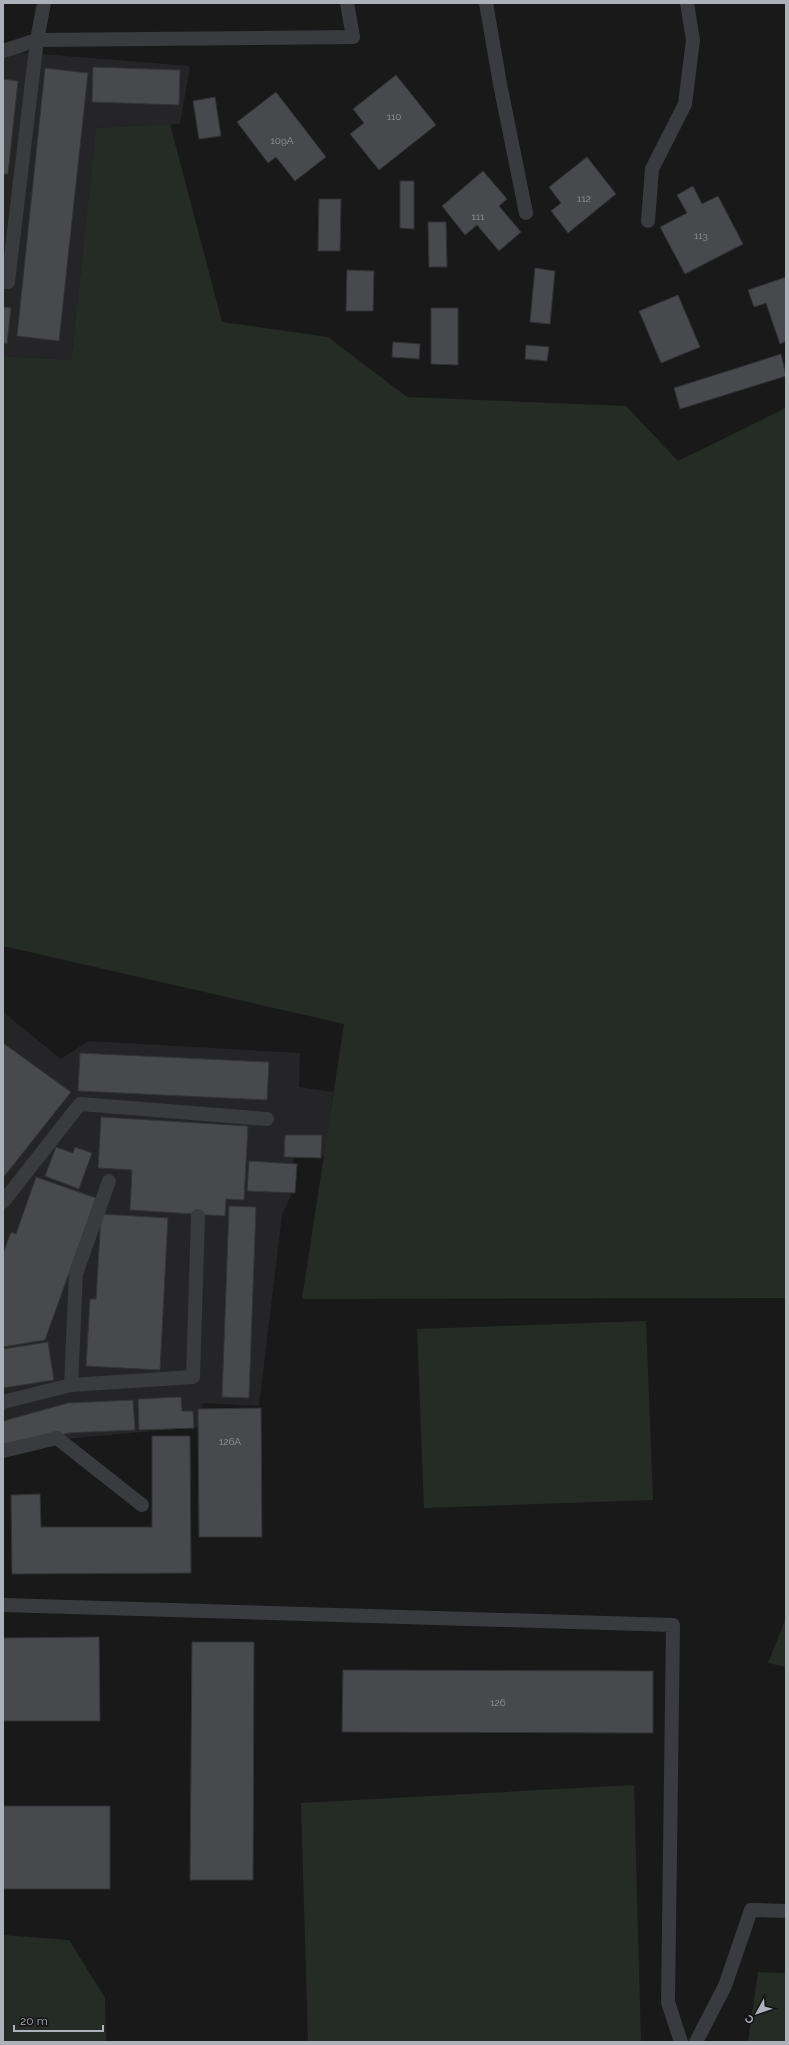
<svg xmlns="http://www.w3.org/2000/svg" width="789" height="2045" font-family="Raleway,sans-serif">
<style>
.built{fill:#252527}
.green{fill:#252c26}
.building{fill:#48494d;stroke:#333336}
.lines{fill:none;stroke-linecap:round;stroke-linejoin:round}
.lane{stroke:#3a3b3f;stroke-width:14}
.labels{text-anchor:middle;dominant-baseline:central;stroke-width:3;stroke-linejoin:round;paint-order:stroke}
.number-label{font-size:10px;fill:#94979e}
</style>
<rect width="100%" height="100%" fill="#19191a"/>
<!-- built -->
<g class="built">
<polygon points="3,51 190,66 180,124 96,128 71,360 3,356"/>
<polygon points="3,1012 61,1059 88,1041 300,1053 299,1087 333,1092 326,1156 293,1154 293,1191 282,1215 259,1406 203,1403 199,1427 53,1440 3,1451"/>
</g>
<!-- green -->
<g class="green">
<polygon points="170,124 222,322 328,337 407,397 626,406 678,461 786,408 786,1298 302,1299 344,1024 3,946 3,356 71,360 96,128"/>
<polygon points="646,1321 653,1500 424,1508 417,1329"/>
<polygon points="786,1618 786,1667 768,1663"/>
<polygon points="634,1785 641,2042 308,2042 301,1803"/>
<polygon points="3,1935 69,1940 105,1998 106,2042 3,2042"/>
<polygon points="758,1972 786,1973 786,2042 748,2042"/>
</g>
<!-- building -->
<g class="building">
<polygon points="93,67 180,70 179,105 92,102"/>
<polygon points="45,68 88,73 59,341 17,336"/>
<polygon points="396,75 436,125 379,170 350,134 364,123 353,109"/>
<polygon points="3,79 18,81 8,174 3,174"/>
<polygon points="276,92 326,157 295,181 276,157 268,163 237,122"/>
<polygon points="215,97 221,136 199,139 193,101"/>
<polygon points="587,157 616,194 568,233 551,211 561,203 549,187"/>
<polygon points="483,171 507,199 499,206 521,232 499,251 477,225 465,235 442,206"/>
<polygon points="400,181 414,181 414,229 400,228"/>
<polygon points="693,186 702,204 718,196 743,244 685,274 660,227 687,213 677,195"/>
<polygon points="319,199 341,199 340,251 318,251"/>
<polygon points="428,222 446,222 447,267 429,267"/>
<polygon points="535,268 555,271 550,324 530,322"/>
<polygon points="347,270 374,271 373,311 346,311"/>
<polygon points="786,277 786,341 780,344 766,303 754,307 748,290"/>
<polygon points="678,295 700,347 661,363 639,311"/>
<polygon points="3,307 11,308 7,344 3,343"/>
<polygon points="431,308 458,308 458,365 431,364"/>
<polygon points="393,342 420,344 419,359 392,357"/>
<polygon points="526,345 549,347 547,361 525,359"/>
<polygon points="781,354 786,376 680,409 674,388"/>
<polygon points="3,1043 71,1092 3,1178"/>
<polygon points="80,1053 269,1062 267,1100 78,1091"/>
<polygon points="101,1117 248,1126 244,1200 226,1199 225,1216 130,1210 132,1170 98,1168"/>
<polygon points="285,1135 322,1135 321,1158 284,1157"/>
<polygon points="56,1147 73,1153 75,1147 92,1153 79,1189 45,1176"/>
<polygon points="249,1161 297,1164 295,1193 247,1191"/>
<polygon points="36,1177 96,1198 45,1340 3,1347 3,1254 11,1232 16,1234"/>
<polygon points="229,1206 256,1207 249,1398 222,1397"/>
<polygon points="101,1214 168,1218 160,1370 86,1366 90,1299 96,1299"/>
<polygon points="48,1342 54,1380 3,1388 3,1349"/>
<polygon points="181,1397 182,1411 193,1411 194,1428 139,1430 138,1399"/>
<polygon points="133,1400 135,1430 69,1433 3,1450 3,1421 68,1403"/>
<polygon points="261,1408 262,1537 199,1537 198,1409"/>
<polygon points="152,1436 190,1436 191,1573 12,1574 11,1495 40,1494 41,1527 152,1527"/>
<polygon points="99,1637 100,1721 3,1721 3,1638"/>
<polygon points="192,1642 254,1642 253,1880 190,1880"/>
<polygon points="343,1670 653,1671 653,1733 342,1732"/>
<rect x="3" y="1806" width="107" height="83"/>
</g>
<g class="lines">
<!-- lane -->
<g class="lane">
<polyline points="486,3 500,84 526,213"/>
<polyline points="3,51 37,40 44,3"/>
<polyline points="648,221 652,169 685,104 693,40 687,3"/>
<polyline points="3,282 8,282 37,40 353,37 347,3"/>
<polyline points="3,1202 80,1104 267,1119"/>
<polyline points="71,1385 76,1274 109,1181"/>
<polyline points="3,1402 71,1385 193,1377 198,1216"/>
<polyline points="3,1451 57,1438 142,1505"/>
<polyline points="3,1605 673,1625 668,2002 681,2042"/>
<polyline points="696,2042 725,1986 751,1910 786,1911"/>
</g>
</g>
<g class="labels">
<!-- number labels -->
<g class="number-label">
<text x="394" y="116">110</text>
<text x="282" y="140">109А</text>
<text x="584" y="198">112</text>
<text x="478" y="216">111</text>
<text x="701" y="235">113</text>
<text x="230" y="1441">126А</text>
<text x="498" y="1702">126</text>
</g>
</g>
<!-- border -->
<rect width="789" height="2045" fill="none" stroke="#adb1b9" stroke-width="8"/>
<!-- north arrow -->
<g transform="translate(757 2013) rotate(230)" stroke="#141415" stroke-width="3" paint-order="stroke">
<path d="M0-3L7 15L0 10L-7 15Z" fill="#adb1b9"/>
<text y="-6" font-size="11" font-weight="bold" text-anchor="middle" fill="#adb1b9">С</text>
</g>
<!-- scale -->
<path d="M14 2025v6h89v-6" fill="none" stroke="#adb1b9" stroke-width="2"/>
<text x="20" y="2025" font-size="12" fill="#adb1b9" stroke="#141415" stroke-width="3" paint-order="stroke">20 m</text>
</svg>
